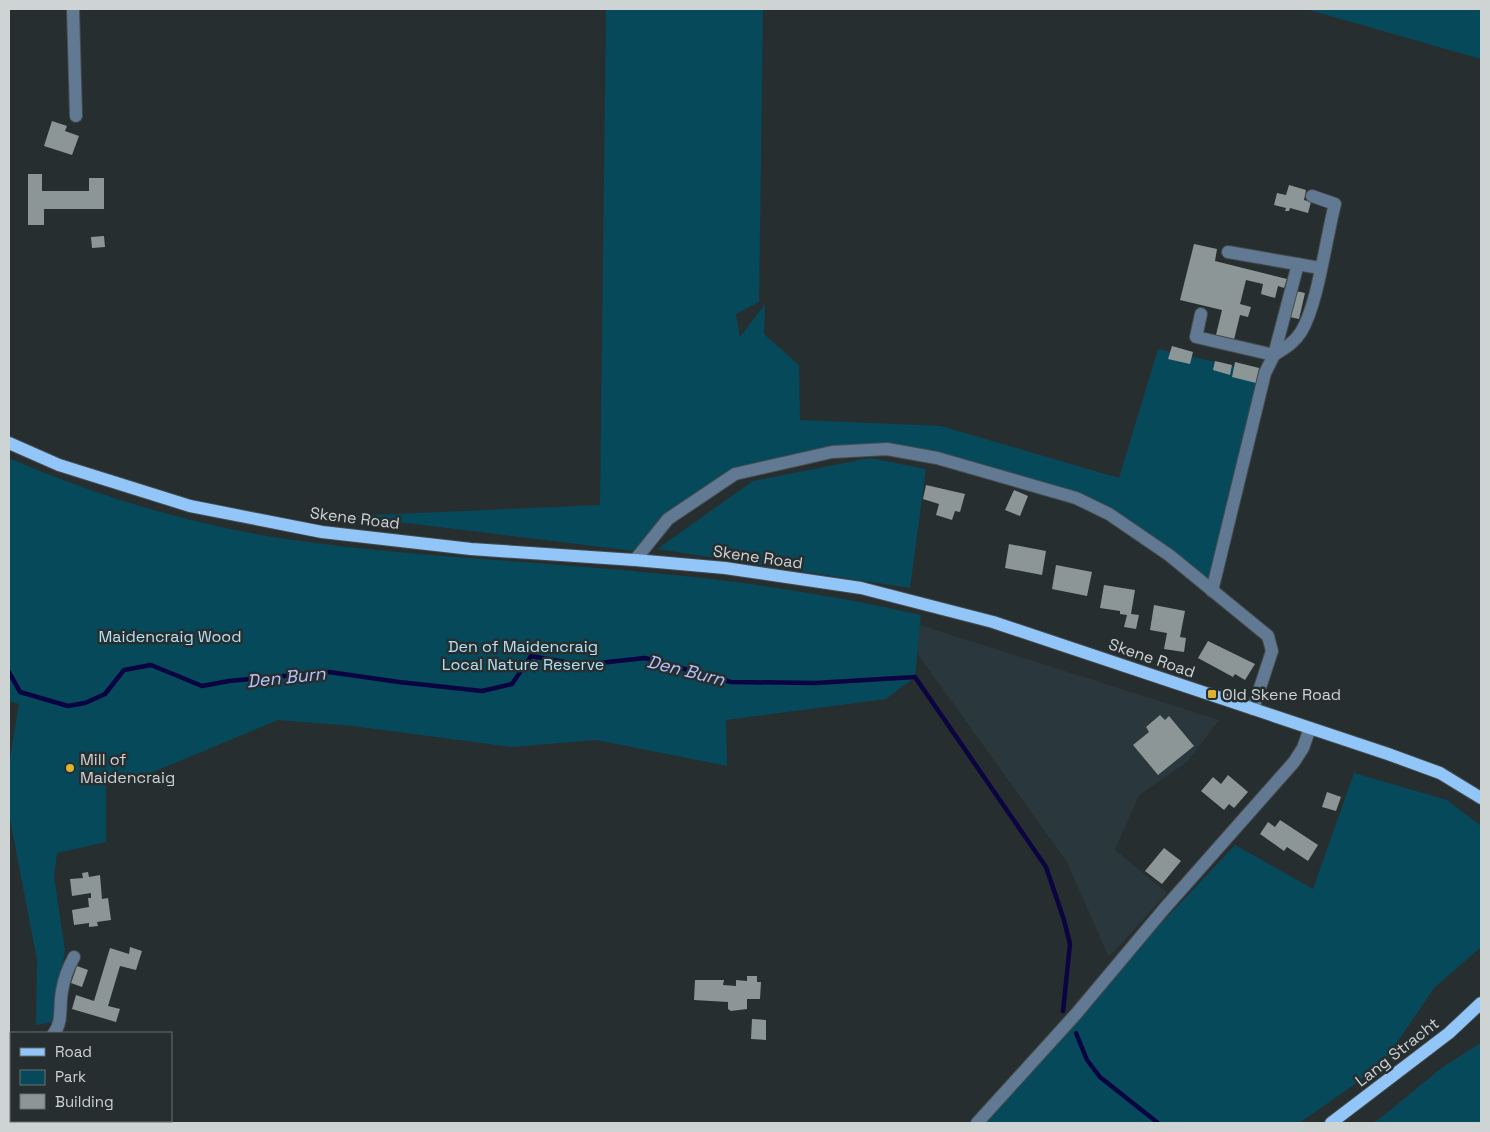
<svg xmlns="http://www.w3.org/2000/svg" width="1490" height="1132" font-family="'Space Grotesk',sans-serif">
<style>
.built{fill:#2a383d}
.green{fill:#06495b}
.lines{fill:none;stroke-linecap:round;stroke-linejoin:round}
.stream{stroke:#0b0441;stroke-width:4.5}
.building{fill:#8d9696}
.minor-casing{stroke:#454c4e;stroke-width:14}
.major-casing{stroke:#454c4e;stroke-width:14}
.minor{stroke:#617992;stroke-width:12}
.major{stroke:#92c6f9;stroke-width:12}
.poi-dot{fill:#dcb233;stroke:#272e30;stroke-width:2}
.labels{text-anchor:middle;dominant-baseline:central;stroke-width:5;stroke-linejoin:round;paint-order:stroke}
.street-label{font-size:16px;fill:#ced3d4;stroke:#272e30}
.park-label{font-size:16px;fill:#b1e1f2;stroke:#272e30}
.poi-label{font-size:16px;fill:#ced3d4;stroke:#272e30;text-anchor:start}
.water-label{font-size:18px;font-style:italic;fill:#b6c2fc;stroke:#272e30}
</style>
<rect width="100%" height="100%" fill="#272e30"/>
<!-- built -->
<polygon class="built" points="920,625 1219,720 1187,762 1139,795 1115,850 1167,893 1109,957 1067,862 917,653"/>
<!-- green -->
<g class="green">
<polygon points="606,9 763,9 759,302 736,314 740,337 765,304 764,334 799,365 800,420 941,426 1119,478 1158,349 1265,373 1212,591 1109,514 887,449 739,472 668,519 642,552 350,516 600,505"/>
<polygon points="1306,9 1481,9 1481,59"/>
<path d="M9 458C96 496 192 525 286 539 411 557 537 561 663 574 750 582 836 596 921 615L915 677 886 699 726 720 727 766 596 740 511 747 353 726 278 720 146 775 106 782V842L57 853 54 876 65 951 52 1022 36 1025 37 960 9 814V765L19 704 9 701Z"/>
<polygon points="870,458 926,469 910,588 657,549 753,481"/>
<polygon points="1354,773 1447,800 1481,826 1481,947 1434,988 1381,1066 1299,1123 977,1123 1076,1014 1235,845 1313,889"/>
<polygon points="1481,1043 1481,1123 1372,1123 1382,1117 1444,1066"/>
</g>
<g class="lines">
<!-- stream -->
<g class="stream">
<polyline points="9,672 20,692 68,706 85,703 105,694 124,670 151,665 202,686 229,681 329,672 399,682 482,691 512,684 531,656 581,665 645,658 731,682 816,683 915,677 1046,867 1064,920 1070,944 1063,1011"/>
<polyline points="1076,1033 1087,1060 1100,1077 1158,1123"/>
</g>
</g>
<!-- building -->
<g class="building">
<polygon points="52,121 67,126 65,131 79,136 72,155 44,146"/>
<polygon points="28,174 42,174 42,191 89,191 89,178 104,178 104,209 44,209 44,225 28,225"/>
<polygon points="1289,185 1306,190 1304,200 1311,202 1308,213 1290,208 1289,211 1285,211 1286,208 1274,205 1277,193 1286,195"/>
<polygon points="104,236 105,247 92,248 91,237"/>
<polygon points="1194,244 1217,249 1215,261 1287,279 1284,288 1278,286 1275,298 1261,294 1263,284 1246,280 1240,304 1251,307 1248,317 1240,315 1233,344 1215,339 1222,310 1180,300"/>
<polygon points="1296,291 1305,293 1299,319 1290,317"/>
<polygon points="1172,346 1193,352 1190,364 1168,359"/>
<polygon points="1215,361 1232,365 1230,375 1213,370"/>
<polygon points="1235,362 1259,368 1256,383 1232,377"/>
<polygon points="926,485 965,494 960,512 955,511 952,520 936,515 939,504 923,499"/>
<polygon points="1014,490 1028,496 1020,516 1005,510"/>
<polygon points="1009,544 1046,551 1042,575 1005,568"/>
<polygon points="1056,565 1092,572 1087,596 1052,589"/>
<polygon points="1104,585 1135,590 1131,614 1139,615 1136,629 1124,627 1127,615 1120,614 1120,611 1100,608"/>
<polygon points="1154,605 1185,611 1180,637 1186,638 1184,652 1164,649 1167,633 1150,630"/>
<polygon points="1208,641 1255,664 1245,680 1235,674 1233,677 1198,658"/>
<polygon points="1160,715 1165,720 1169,716 1194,746 1158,775 1133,745 1149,732 1146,727"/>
<polygon points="1228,775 1248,792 1234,808 1229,804 1224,810 1201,791 1213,777 1221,784"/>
<polygon points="1327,792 1341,797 1336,811 1322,807"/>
<polygon points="1280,820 1318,845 1308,861 1287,847 1284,851 1260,834 1268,822 1275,827"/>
<polygon points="1164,848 1181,861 1162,884 1145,871"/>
<polygon points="88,872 89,877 100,875 102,899 108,898 111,920 97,922 98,926 89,927 89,923 74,925 72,910 89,907 88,898 91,898 91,893 72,896 70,879 83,878 82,873"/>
<polygon points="130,947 142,951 136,970 120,966 108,1006 120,1009 116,1022 72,1009 76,995 94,1001 110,948 129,954"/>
<polygon points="77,966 88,970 82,987 71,983"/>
<polygon points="747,976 757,976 757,982 761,982 760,999 747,999 747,1009 731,1011 728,1009 728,1002 694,1000 695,980 724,980 723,985 736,986 736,980 747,981"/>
<polygon points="752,1019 766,1020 766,1040 751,1039"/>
</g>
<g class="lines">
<!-- minor casing -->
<g class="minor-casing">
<g id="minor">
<polyline points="73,9 76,116"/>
<polyline points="1228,252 1320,268"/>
<polyline points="1201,314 1196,337 1274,355 1265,373 1212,591"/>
<path d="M1274 355C1285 348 1294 343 1301 332 1318 304 1326 238 1335 204L1312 196"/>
<polyline points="1274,355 1298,264"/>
<polyline points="635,560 668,519 735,474 832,452 887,449 937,458 1076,498 1109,514 1169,555 1268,636 1272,651 1253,709"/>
<path d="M54 1033C63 1022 59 1006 62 991 64 978 68 968 74 957"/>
<polyline points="34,1123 34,1121"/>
<polyline points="977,1123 1076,1014 1164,909 1294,762 1303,748 1310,728"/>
</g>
</g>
<!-- major casing -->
<g class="major-casing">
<g id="major">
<polyline points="9,443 59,465 190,506 322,532 471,549 635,560 725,568 861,588 993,622 1388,754 1440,773 1481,798"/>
<polyline points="1331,1123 1449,1033 1481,1003"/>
</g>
</g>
<!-- minor -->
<use href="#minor" class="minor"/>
<!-- major -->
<use href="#major" class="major"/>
</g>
<!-- markers -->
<g class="poi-dot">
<rect x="1207" y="689" width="10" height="10" rx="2.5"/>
<circle cx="70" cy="768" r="5"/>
</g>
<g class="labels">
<!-- street labels -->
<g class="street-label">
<text transform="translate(355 518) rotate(7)">Skene Road</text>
<text transform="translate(758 557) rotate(8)">Skene Road</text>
<text transform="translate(1152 658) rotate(19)">Skene Road</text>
<text transform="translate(1397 1052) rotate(-38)">Lang Stracht</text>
</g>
<!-- park labels -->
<g class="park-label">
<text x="170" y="636">Maidencraig Wood</text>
<text x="523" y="646">Den of Maidencraig<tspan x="523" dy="18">Local Nature Reserve</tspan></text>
</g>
<!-- poi labels -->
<g class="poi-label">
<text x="1222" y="694">Old Skene Road</text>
<text x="80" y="759">Mill of<tspan x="80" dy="18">Maidencraig</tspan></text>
</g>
<!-- water labels -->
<g class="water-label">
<text transform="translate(686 670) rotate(14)">Den Burn</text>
<text transform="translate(286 677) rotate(-6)">Den Burn</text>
</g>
</g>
<!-- border -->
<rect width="1490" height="1132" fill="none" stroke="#ced3d4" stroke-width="20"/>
<!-- legend -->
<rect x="10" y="1032" width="162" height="90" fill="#272e30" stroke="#6a7072"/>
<rect x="20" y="1048" width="25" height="8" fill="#92c6f9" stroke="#6a7072"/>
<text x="55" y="1057" font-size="15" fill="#ced3d4">Road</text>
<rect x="20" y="1070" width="25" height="15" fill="#06495b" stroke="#6a7072"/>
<text x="55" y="1082" font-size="15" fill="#ced3d4">Park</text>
<rect x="20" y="1094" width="25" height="15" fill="#8d9696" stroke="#6a7072"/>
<text x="55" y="1107" font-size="15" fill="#ced3d4">Building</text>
</svg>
